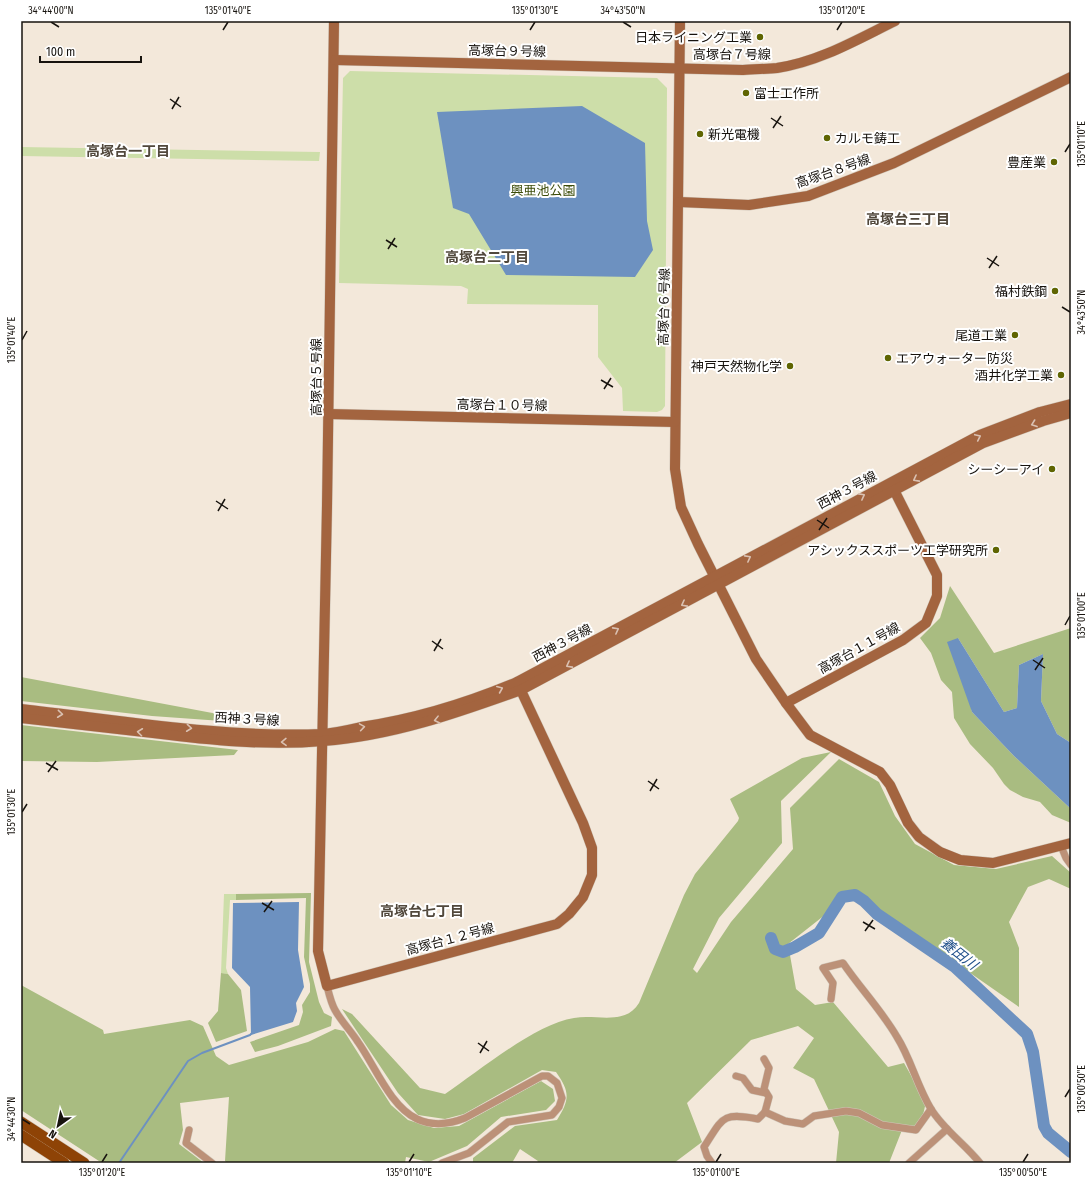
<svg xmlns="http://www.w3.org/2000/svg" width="1092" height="1184" font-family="'Fira Sans Condensed','Noto Sans JP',sans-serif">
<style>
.green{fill:#cddea9}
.forest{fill:#a9bc81}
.water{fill:#6d91c0}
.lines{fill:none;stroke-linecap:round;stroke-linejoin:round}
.stream{stroke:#6d91c0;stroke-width:2}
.river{stroke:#6d91c0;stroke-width:12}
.street-casing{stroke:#d0c6b9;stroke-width:8}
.secondary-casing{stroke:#d0c6b9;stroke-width:11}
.primary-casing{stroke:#d0c6b9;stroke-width:12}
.street{stroke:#bc9178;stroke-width:7}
.secondary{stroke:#a3643f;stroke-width:10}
.primary{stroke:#8e4306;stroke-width:11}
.oneway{stroke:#dac1b2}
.ticks{fill:none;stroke:#17130e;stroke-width:1.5}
.poi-dot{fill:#5f6502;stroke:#fff;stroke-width:1.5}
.labels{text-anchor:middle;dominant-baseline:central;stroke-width:4;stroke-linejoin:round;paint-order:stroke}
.poi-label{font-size:13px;fill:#17130e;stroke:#fff;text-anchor:end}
.street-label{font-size:13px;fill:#17130e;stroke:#fff}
.park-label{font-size:13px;fill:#3c4c09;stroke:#fff}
.neighbourhood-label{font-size:14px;font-weight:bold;fill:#51483c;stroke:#fff}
.water-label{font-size:14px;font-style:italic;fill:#1c4d88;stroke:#fff}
.neatline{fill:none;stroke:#17130e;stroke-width:1.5}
.ticks-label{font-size:10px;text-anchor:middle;fill:#17130e}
</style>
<rect width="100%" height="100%" fill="#f3e8da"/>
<!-- green -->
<g class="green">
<polygon points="350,71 657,78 667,88 665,406 662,410 657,412 623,411 622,388 598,357 598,305 467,304 468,289 461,286 339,283 343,78"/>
<polygon points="21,147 320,152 319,161 21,156"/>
<polygon points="224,894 236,894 236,900 230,900 226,968 228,974 221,973"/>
</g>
<!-- forest -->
<g class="forest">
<polygon points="950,586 994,653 1071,628 1071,743 1057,734 1041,701 1043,654 1019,665 1017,708 1004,712 958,638 972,712 1014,756 1071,809 1071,823 1052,815 1040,802 1023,797 1010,790 1004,784 993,768 970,744 954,718 952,692 941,680 931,653 920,638 940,618"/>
<polygon points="21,677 223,715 222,721 152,716 21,701"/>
<polygon points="21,725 238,750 234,755 97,762 21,761"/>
<path d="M831 752 781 801 782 843 719 918 693 969 697 973 731 922 793 849 790 808 839 759 879 782 895 816 915 844 954 865 996 869 1052 856 1071 873V889L1049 879 1028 887 1009 922 1019 948V1007L854 892 788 944 796 989 815 1005 833 1002 888 1067 904 1063 926 1102 920 1128 902 1130 889 1163H836L839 1132 814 1079 793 1068 814 1038 798 1026 751 1040 687 1103 702 1142 674 1163H537L538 1161 520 1149 512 1163H473V1158L515 1126 557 1120C570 1099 570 1092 556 1072L542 1070 464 1114 445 1119 418 1115 398 1093 342 1009 352 1014 420 1088 445 1094C479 1071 535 1024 574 1018 597 1014 625 1026 639 1003L684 895 695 874 738 821 739 818 730 799 802 758Z"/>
<polygon points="311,893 309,962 319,1002 324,1013 332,1017 331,1026 278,1046 255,1052 250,1042 299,1025 303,1012 302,1005 310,992 310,984 304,957 306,898 236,900 236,894"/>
<polygon points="221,973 228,974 241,990 247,1031 216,1042 208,1023 218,1011"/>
<polygon points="21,985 103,1030 104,1034 190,1020 203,1026 216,1056 229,1065 308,1042 335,1029 344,1031 391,1105 408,1120 434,1128 459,1126 541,1081 553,1089 555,1101 546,1110 501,1117 467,1146 429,1162 406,1157 405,1163 227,1163 225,1161 229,1097 180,1103 183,1130 179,1144 204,1163 102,1163 21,1110"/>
</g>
<!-- water -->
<g class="water">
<polygon points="582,106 645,143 647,221 653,250 635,277 506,275 469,214 453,208 437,112"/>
<polygon points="958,638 1004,712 1017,708 1019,665 1043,654 1041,701 1057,734 1071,743 1071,809 1014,756 972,712 947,642"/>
<polygon points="299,902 298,950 304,987 296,1003 297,1011 293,1022 251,1035 250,987 232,968 233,903"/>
</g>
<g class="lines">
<!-- stream -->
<polyline class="stream" points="119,1163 188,1061 202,1053 250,1035 252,1033"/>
<!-- river -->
<polyline class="river" points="771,938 775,949 783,952 795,947 819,933 842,897 855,895 864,901 877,914 955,967 1027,1034 1033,1052 1044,1126 1048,1133 1071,1152"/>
<!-- street casing -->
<g class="street-casing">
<g id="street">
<polyline points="1061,846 1066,858 1071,865"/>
<path d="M327 986C329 994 331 1003 335 1010 341 1021 351 1031 358 1042 375 1066 390 1106 417 1119 432 1126 450 1124 465 1118L542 1076H548L557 1083 562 1098 559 1107 552 1115 508 1122 469 1153 442 1163"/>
<path d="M831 999 833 983 823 968 843 963C860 988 882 1011 897 1037 911 1059 917 1086 931 1109 944 1130 965 1144 980 1163"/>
<polyline points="764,1059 769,1068 764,1089 769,1097 765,1112"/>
<polyline points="736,1076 743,1078 752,1090 766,1093"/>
<polyline points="189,1130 186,1143 212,1163"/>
<path d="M712 1163 707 1156 704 1147C723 1118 721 1112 758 1119L765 1112 785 1121 803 1124 814 1116 846 1111 859 1113 882 1125 916 1130 931 1109"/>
<polyline points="909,1163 947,1129"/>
</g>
</g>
<!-- secondary casing -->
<g class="secondary-casing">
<g id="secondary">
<polyline points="334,21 327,506 318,951 327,986 557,924 569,914 583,897 592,875 592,848 583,823 517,682"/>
<polyline points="680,21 675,469 681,507 698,544 756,659 786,703 903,640 926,623 937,596 937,575 892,486"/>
<path d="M335 60 743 70C754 69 766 69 777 68 819 62 858 39 895 21"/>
<polyline points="679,202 749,205 808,196 894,163 1071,77"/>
<polyline points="328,414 675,422"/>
<polyline points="786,703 810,735 880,772 890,785 908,823 919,837 940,852 960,860 993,863 1071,843"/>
<path d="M21 709C120 720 223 738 322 734 335 733 348 730 361 727 415 719 467 703 517 682L980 435 1040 412 1071 404"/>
<path d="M21 718C65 723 109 728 153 733 209 740 266 746 323 741 392 736 457 713 521 690L983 443 1043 421 1071 413"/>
</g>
</g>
<!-- primary casing -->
<g class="primary-casing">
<g id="primary">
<polyline points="21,1122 84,1163"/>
<polyline points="21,1135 64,1163"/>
</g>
</g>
<!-- street -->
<use href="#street" class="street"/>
<!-- secondary -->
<use href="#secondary" class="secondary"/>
<!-- primary -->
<use href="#primary" class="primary"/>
</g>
<!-- one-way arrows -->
<defs><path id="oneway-chevron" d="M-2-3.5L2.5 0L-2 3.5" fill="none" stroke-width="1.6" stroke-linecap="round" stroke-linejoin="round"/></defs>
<g class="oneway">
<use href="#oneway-chevron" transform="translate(1034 424) rotate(160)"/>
<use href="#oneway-chevron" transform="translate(978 437) rotate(-25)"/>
<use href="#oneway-chevron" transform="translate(916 479) rotate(152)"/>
<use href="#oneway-chevron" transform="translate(862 496) rotate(-28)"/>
<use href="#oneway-chevron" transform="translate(748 558) rotate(-28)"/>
<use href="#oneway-chevron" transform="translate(684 604) rotate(152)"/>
<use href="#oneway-chevron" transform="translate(616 630) rotate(-28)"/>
<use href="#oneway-chevron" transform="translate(569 665) rotate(152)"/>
<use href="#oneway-chevron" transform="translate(500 689) rotate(-23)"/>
<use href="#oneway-chevron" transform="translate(60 714) rotate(6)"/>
<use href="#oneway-chevron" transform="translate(437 720) rotate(166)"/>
<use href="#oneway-chevron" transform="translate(362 727) rotate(-9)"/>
<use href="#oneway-chevron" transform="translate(189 728) rotate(6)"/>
<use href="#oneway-chevron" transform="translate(140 732) rotate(-173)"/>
<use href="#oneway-chevron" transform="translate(284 742) rotate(179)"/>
</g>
<!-- ticks -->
<path class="ticks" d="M51 22 59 27M623 22 631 27M223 30 228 22M530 30 535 22M837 30 842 22M170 99 181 107M172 109 179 97M771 118 783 126M773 128 781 116M1065 152 1070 144M386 240 397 247M388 249 395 238M987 258 999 266M989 268 997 256M1062 307 1070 312M22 340 27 331M601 380 613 387M604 389 611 378M216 501 228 509M218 511 225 499M817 520 829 528M819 530 827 518M1065 625 1070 616M432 641 443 649M434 651 441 639M1033 660 1045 668M1035 670 1043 658M46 763 58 770M48 772 56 761M648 781 659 789M650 791 657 779M22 812 27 804M262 903 274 910M264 912 272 901M863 922 875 929M865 931 873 920M478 1043 489 1051M480 1053 487 1041M1065 1097 1070 1089M22 1119 30 1124M102 1162 107 1154M409 1162 414 1154M716 1162 721 1154M1023 1162 1028 1154"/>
<!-- markers -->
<g class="poi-dot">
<circle cx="760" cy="37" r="4"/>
<circle cx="746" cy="93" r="4"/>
<circle cx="700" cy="134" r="4"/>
<circle cx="827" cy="138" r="4"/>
<circle cx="1054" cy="162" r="4"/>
<circle cx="1055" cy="291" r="4"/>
<circle cx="1015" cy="335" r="4"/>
<circle cx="888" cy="358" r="4"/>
<circle cx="790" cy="366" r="4"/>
<circle cx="1061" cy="375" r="4"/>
<circle cx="1052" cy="469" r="4"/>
<circle cx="996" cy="550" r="4"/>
</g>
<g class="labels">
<!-- poi labels -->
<g class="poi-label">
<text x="752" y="37">日本ライニング工業</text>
<text x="754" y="93" text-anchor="start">富士工作所</text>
<text x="708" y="134" text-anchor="start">新光電機</text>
<text x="835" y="138" text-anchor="start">カルモ鋳工</text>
<text x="1046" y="162">豊産業</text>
<text x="1047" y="291">福村鉄鋼</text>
<text x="1007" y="335">尾道工業</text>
<text x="896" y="358" text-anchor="start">エアウォーター防災</text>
<text x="782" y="366">神戸天然物化学</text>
<text x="1053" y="375">酒井化学工業</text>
<text x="1044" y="469">シーシーアイ</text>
<text x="988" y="550">アシックススポーツ工学研究所</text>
</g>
<!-- street labels -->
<g class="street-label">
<text transform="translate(507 51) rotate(1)">高塚台９号線</text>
<text x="732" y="54">高塚台７号線</text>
<text transform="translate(833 171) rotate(-19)">高塚台８号線</text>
<text transform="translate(664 307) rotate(-89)">高塚台６号線</text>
<text transform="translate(316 377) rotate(-90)">高塚台５号線</text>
<text transform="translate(502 405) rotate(1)">高塚台１０号線</text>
<text transform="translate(847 490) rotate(-28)">西神３号線</text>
<text transform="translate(562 643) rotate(-28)">西神３号線</text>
<text transform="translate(859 648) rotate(-29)">高塚台１１号線</text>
<text transform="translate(247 719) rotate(3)">西神３号線</text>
<text transform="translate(450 939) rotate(-15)">高塚台１２号線</text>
</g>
<!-- park labels -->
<g class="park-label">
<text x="543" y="190">興亜池公園</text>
</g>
<!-- neighbourhood labels -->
<g class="neighbourhood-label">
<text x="128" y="151">高塚台一丁目</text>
<text x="908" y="219">高塚台三丁目</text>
<text x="487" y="257">高塚台二丁目</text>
<text x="422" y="911">高塚台七丁目</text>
</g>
<!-- water labels -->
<g class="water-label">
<text transform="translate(959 954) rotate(38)">養田川</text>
</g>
</g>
<!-- border -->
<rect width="1092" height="1184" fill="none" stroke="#ffffff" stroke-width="44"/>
<!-- north arrow -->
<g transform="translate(58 1126) rotate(213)" stroke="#ffffff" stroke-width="3" paint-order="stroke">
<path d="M0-3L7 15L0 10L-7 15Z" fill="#17130e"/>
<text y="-6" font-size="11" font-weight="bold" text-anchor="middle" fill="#17130e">N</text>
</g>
<!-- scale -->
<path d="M40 56v6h101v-6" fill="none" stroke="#17130e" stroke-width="2"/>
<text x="46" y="56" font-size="12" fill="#17130e" stroke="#ffffff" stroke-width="3" paint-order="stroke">100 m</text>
<rect x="22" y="22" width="1048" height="1140" class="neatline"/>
<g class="ticks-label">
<text x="51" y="14">34°44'00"N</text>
<text x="228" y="14">135°01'40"E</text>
<text x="535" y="14">135°01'30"E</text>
<text x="623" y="14">34°43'50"N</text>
<text x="842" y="14">135°01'20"E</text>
<text transform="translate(1081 144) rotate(-90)" y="4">135°01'10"E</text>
<text transform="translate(1081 312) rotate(-90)" y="4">34°43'50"N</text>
<text transform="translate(11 340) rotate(-90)" y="4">135°01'40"E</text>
<text transform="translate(1081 616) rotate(-90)" y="4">135°01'00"E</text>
<text transform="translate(11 812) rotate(-90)" y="4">135°01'30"E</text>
<text transform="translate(1081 1089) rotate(-90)" y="4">135°00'50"E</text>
<text transform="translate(11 1119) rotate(-90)" y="4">34°44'30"N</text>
<text x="102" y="1176">135°01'20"E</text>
<text x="409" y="1176">135°01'10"E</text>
<text x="716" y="1176">135°01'00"E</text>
<text x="1023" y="1176">135°00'50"E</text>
</g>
</svg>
